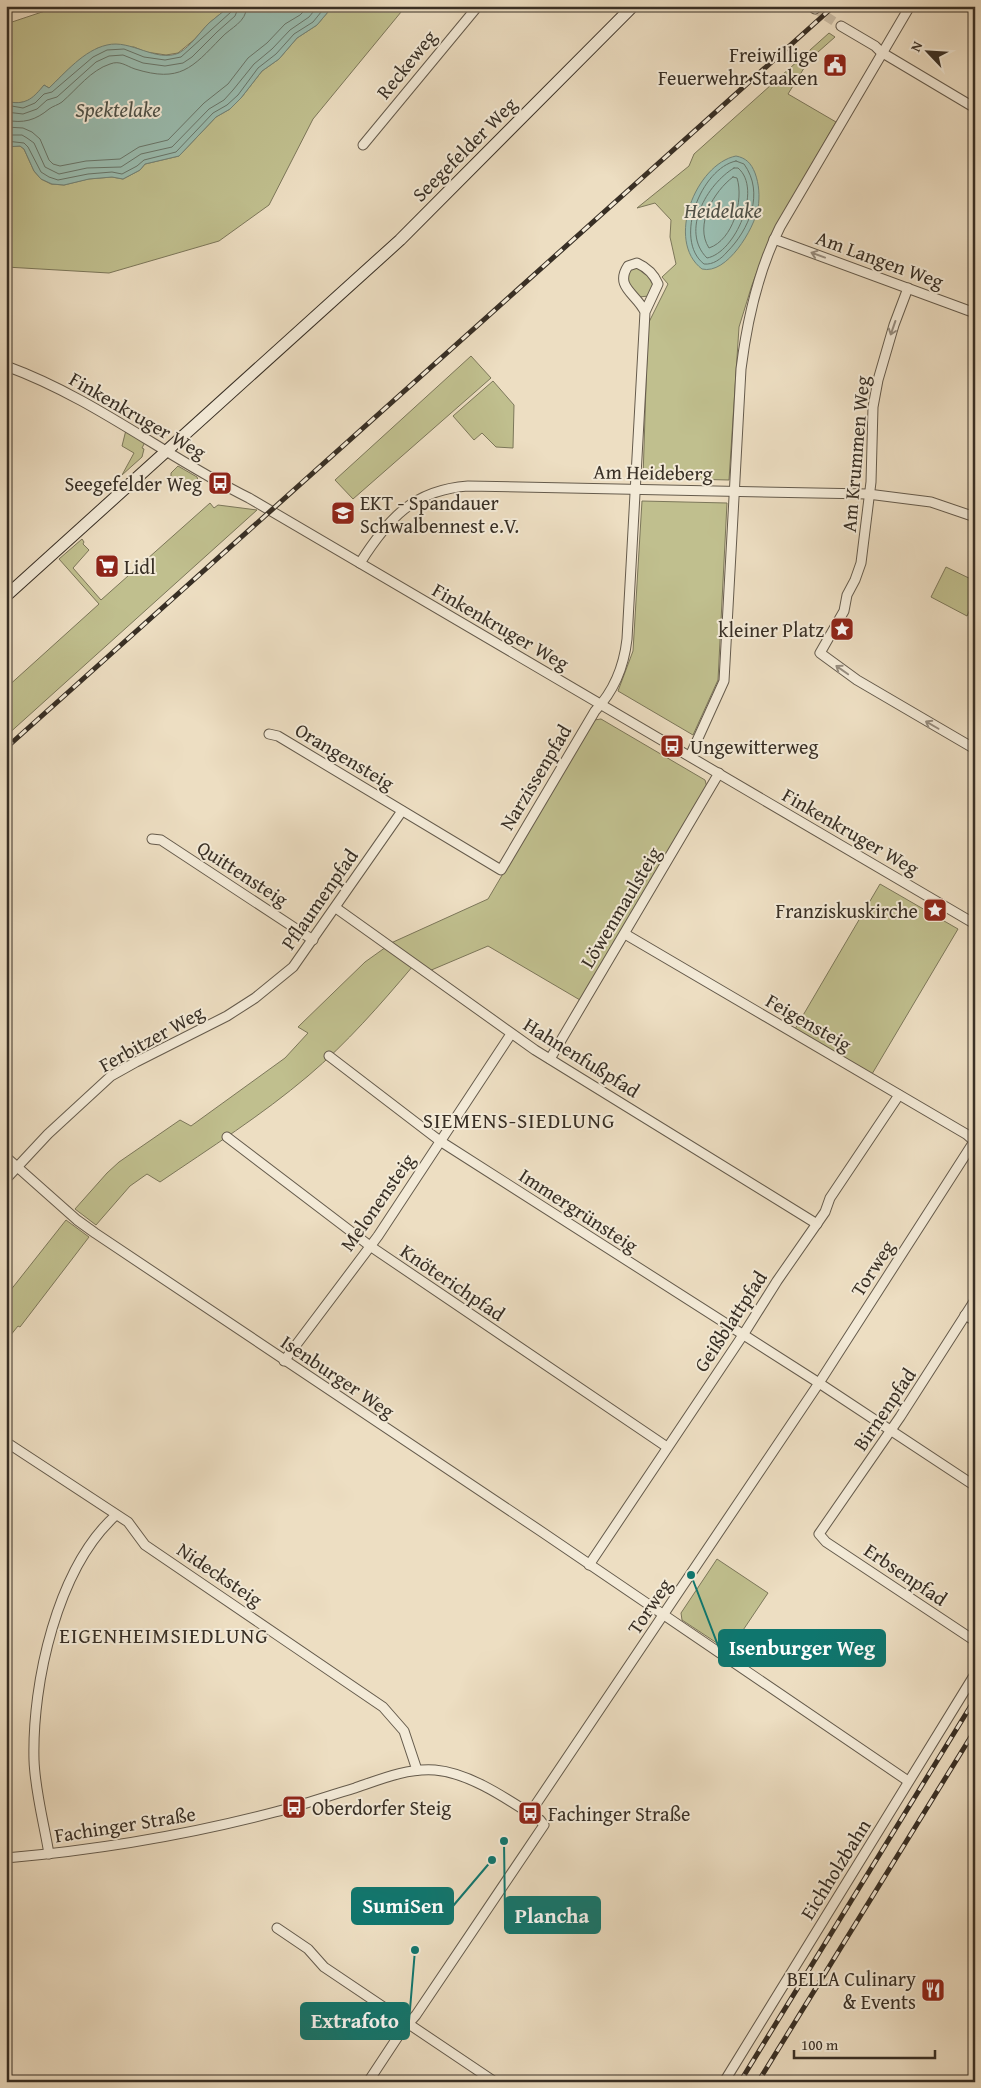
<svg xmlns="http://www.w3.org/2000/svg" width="981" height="2088" font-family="'Gentium Book Plus',serif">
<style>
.green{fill:#c0bf8e;stroke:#7c775a}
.water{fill:#9abcaf;stroke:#738478}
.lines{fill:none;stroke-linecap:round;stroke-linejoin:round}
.shore{stroke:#69766a;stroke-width:1}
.street-tunnel{stroke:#c9bba3;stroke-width:9;stroke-dasharray:9 4.5;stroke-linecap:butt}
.street-casing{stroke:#655b4c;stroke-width:11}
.secondary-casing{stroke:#382f25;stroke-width:13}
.street{stroke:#f3ead7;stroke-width:9}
.secondary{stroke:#f3ead7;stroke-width:11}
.rail-casing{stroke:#382f25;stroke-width:5}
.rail{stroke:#f3ead7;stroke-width:3;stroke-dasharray:9;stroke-linecap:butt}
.oneway{stroke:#968c7e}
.labels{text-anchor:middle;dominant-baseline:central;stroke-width:4;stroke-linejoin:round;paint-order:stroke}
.poi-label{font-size:20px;fill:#382f25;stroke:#f3ead7;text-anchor:end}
.street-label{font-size:20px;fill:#382f25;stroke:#f3ead7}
.water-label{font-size:21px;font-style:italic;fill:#505248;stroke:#f3ead7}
.neighbourhood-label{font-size:21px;letter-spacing:1px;fill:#382f25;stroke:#f3ead7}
.leader{fill:none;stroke:#0f766e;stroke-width:2}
.callout-dot{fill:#0f766e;stroke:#f3ead7;stroke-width:2}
.callout{fill:#0f766e;stroke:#0f766e;stroke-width:2}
.callout-label{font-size:21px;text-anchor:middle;font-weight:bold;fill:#fff}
</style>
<rect width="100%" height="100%" fill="#eddec2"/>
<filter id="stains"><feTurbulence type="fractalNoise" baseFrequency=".004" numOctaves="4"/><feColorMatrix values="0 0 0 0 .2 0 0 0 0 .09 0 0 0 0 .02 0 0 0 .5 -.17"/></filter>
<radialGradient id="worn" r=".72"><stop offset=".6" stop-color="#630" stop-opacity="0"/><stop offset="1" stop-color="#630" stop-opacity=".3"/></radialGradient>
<!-- green -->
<g class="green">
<path d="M60 6H230L208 24 195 39 178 53 166 55 146 52 134 47 98 48 70 68 49 88 44 85C35 98 26 105 10 102L6 98V24Z"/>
<polygon points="333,6 406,6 313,119 269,205 219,241 109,273 6,267 6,147 20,146 24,149 34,171 41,179 51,184 64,185 88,179 112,177 123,179 140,170 145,164 179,156 216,117 230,109 241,98 262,71 279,59 297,38 317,25"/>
<polygon points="829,33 835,37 809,60 788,94 836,122 771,235 752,285 739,327 729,480 643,478 648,324 668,284 662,277 676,264 670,237 671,220 655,203 637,208 689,166 694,154"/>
<polygon points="639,267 655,282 649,296 639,297 627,284 626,275 632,268"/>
<polygon points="471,356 491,378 353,499 335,480"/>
<polygon points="493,381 514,405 513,448 496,447 482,433 474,440 453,416"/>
<polygon points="126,430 145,442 142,448 144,449 142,457 122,475 134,453 122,446"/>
<polygon points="178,466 197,477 199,483 194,491 171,477 171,473"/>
<polygon points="642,501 727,503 718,680 693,735 618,691 633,651"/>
<polygon points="210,503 214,508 218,505 257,510 6,736 6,688 99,604 59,559 82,539 84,542 83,544 89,550 73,568 101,600"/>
<polygon points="946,567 975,581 975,599 967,616 931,597"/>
<polygon points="601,719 705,780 707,787 580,1000 488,946 429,971 391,943 488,899 594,720"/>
<polygon points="880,884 958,929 872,1074 795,1029"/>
<path d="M386 947 413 966C380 1005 347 1043 308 1076 262 1115 210 1148 160 1182L147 1174 130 1186 96 1225 75 1209 107 1173 119 1162 180 1120 191 1126 285 1058 308 1033 298 1027 365 962Z"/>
<polygon points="66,1220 89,1237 20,1327 18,1326 6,1341 6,1296"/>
<polygon points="717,1559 768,1593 729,1651 682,1620 681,1613"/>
</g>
<!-- water -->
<g class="water">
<path d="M230 6H333L317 25 297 38 279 59 262 71 241 98 230 109 216 117 179 156 145 164 140 170 123 179 112 177 89 179 64 185 52 184 41 179 34 171 24 149 20 146 6 147V98L10 102C27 105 34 97 44 85L49 88C65 73 84 50 107 45 131 39 156 63 179 53 191 46 199 33 209 23 216 17 223 12 230 6Z"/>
<path d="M736 156C746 158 751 163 755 173 759 184 760 196 758 208 754 229 727 275 702 269 665 241 696 164 736 156Z"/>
</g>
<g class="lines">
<!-- shore -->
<g class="shore">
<polyline points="6,105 23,108 35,103 44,94 52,92 93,57 107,50 124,49 144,57 165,60 181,57 231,12 233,6"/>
<polyline points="6,112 23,114 37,109 47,100 57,97 96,62 109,56 123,55 143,63 165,66 183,63 192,57 217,32 235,16 239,6"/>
<path d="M6 120C23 124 36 120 49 109 53 106 58 105 62 102 77 89 91 70 110 64 120 60 126 66 135 69 180 83 192 68 221 38 231 27 246 23 247 6"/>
<polyline points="6,127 23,128 32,132 40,139 49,160 53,164 60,166 86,161 120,159 139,147 168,140 204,103 228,84 248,58 267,43 285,24 300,15 309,6"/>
<polyline points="6,135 22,135 27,138 34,143 45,167 59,174 87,168 121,167 141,154 172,147 209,109 224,100 233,90 254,64 272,49 290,30 309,17 318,6"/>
<polyline points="6,141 24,143 28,147 41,172 49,177 58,180 88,174 112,172 122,174 137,166 144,160 176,152 213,113 227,105 238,95 258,68 276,54 294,34 313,22 326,6"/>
<path d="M736 161 744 164C765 193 749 230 727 252 721 259 713 265 704 264 673 240 701 168 736 161Z"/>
<path d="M734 168H738C763 189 735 253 707 258 680 231 707 184 734 168Z"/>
<path d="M733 177 737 178C744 200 733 240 709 248 694 225 714 191 733 177Z"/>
</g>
<!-- street-tunnel -->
<polyline class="street-tunnel" points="815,9 841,26"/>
<!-- street casing -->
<g class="street-casing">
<g id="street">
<polyline points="811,6 815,9"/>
<polyline points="841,26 875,46 881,52 975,108"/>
<polyline points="363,145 478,6"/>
<polyline points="774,239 975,313"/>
<polyline points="908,288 894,325 878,380 873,407 871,482 861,563 855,580 847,595 844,611 820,653 857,680 975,749"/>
<path d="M6 366C94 398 166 457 249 498L975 924"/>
<path d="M360 563C388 519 413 490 468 486L868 494 931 502 975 517"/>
<path d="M269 734 278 736 501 870 595 711C614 691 624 666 627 639L645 312 658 284C654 274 648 268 637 263L628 266C614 287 637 294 645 312"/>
<path d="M690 756 724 681 741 369C747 321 758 271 780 227L910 6"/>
<polyline points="152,839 161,840 313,940"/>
<polyline points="336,908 535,1050 817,1224"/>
<polyline points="625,934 966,1134 975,1142"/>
<polyline points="329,1056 440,1141 819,1383 975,1486"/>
<polyline points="550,1059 719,773"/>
<polyline points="227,1137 370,1246 667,1447"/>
<polyline points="6,1157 77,1220 95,1233 542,1532 908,1781"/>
<polyline points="6,1179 48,1134 111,1076 136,1062 227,1016 255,998 293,967 402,811"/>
<polyline points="975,1300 900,1417 819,1534 826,1542 975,1641"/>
<polyline points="965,1315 975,1321"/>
<polyline points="284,1361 378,1236 511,1034"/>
<polyline points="6,1442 128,1522 145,1545 383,1707 404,1731 417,1770"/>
<polyline points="589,1565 743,1335 777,1281 825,1212 830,1198 899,1095"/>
<polyline points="530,1813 819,1383 975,1140"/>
<path d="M49 1854C44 1823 35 1791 34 1760 32 1683 57 1568 116 1515"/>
<path d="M6 1858C97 1850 187 1835 275 1812 302 1805 328 1796 355 1788 381 1779 407 1768 435 1770 471 1773 510 1801 540 1820L544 1825 416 2015 401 2032 368 2082"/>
<polyline points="277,1928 308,1949 324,1967 495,2082"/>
<polyline points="724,2082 975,1674"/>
</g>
</g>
<!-- secondary casing -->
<g class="secondary-casing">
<polyline id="secondary" points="6,596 400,240 633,6"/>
</g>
<!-- street -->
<use href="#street" class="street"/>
<!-- secondary -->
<use href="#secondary" class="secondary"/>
<!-- rail casing -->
<g class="rail-casing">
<g id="rail">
<polyline points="6,748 834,6"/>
<polyline points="740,2082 975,1699"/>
<polyline points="758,2082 975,1730"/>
</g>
</g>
<!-- rail -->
<use href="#rail" class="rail"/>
</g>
<!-- one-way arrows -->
<defs><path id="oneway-shaft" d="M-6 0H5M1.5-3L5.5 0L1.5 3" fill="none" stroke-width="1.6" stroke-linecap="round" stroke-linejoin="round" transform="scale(1.25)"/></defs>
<g class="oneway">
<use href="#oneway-shaft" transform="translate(818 255) rotate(-160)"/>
<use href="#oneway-shaft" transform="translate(893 328) rotate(109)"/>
<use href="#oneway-shaft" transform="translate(842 670) rotate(-145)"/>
<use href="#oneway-shaft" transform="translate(932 725) rotate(-150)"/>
</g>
<!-- icons -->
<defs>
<g id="civic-square" transform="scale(1.25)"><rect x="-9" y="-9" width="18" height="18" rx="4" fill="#8f2418" stroke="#f3ead7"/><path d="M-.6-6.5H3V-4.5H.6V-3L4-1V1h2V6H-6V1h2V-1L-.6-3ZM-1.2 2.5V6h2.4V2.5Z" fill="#fff"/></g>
<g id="bus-square" transform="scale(1.25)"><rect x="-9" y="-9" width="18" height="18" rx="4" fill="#8f2418" stroke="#f3ead7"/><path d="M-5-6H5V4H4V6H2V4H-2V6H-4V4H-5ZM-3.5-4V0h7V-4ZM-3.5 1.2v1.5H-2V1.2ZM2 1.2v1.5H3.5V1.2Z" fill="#fff"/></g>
<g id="school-square" transform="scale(1.25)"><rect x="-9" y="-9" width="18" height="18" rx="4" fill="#8f2418" stroke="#f3ead7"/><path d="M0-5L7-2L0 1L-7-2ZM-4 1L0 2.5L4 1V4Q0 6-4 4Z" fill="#fff"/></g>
<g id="supermarket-square" transform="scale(1.25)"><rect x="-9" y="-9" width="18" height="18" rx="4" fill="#8f2418" stroke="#f3ead7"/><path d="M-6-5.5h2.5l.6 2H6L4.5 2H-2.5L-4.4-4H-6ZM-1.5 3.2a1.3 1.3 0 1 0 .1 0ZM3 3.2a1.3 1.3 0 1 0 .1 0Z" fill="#fff"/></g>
<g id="sight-square" transform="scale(1.25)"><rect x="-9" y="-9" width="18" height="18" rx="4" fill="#8f2418" stroke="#f3ead7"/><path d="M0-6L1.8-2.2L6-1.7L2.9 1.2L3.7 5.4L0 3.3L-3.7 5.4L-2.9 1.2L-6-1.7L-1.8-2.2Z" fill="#fff"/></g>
<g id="restaurant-square" transform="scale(1.25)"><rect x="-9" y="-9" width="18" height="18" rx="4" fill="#8f2418" stroke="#f3ead7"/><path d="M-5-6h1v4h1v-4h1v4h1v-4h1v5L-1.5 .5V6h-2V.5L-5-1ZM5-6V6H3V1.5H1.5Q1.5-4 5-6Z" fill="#fff"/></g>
</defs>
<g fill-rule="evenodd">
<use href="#civic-square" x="835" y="65"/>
<use href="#bus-square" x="220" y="483"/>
<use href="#school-square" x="343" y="513"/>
<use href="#supermarket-square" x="107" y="566"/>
<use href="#sight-square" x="842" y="629"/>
<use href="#bus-square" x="672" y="746"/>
<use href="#sight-square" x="935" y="910"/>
<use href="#bus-square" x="294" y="1807"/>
<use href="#bus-square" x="530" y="1813"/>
<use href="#restaurant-square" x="933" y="1990"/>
</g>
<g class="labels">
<!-- poi labels -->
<g class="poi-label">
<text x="818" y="54">Freiwillige<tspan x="818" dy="23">Feuerwehr Staaken</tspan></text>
<text x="202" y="483">Seegefelder Weg</text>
<text x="360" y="502" text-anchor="start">EKT - Spandauer<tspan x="360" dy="23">Schwalbennest e.V.</tspan></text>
<text x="124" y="566" text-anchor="start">Lidl</text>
<text x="824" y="629">kleiner Platz</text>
<text x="690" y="746" text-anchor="start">Ungewitterweg</text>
<text x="918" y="910">Franziskuskirche</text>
<text x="312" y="1807" text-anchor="start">Oberdorfer Steig</text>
<text x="548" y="1813" text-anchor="start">Fachinger Straße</text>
<text x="916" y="1978">BELLA Culinary<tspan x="916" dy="23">&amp; Events</tspan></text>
</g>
<!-- street labels -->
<g class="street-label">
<text transform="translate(406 64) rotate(-51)">Reckeweg</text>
<text transform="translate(464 149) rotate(-45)">Seegefelder Weg</text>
<text transform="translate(880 259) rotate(20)">Am Langen Weg</text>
<text transform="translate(138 415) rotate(30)">Finkenkruger Weg</text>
<text transform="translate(855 454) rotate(-85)">Am Krummen Weg</text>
<text transform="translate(653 472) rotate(1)">Am Heideberg</text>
<text transform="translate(501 626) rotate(30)">Finkenkruger Weg</text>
<text transform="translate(345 756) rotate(31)">Orangensteig</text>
<text transform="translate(535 777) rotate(-59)">Narzissenpfad</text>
<text transform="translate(851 831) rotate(30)">Finkenkruger Weg</text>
<text transform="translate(243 873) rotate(33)">Quittensteig</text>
<text transform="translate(319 899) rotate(-55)">Pflaumenpfad</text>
<text transform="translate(620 907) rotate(-59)">Löwenmaulsteig</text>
<text transform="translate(809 1022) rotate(30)">Feigensteig</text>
<text transform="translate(151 1038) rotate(-29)">Ferbitzer Weg</text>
<text transform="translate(582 1057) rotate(32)">Hahnenfußpfad</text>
<text transform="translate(377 1202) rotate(-55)">Melonensteig</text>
<text transform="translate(579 1210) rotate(33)">Immergrünsteig</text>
<text transform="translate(872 1268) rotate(-57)">Torweg</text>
<text transform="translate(453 1282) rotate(34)">Knöterichpfad</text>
<text transform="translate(730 1321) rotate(-57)">Geißblattpfad</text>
<text transform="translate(338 1376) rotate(34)">Isenburger Weg</text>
<text transform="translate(884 1409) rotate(-56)">Birnenpfad</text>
<text transform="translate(220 1574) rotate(34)">Nidecksteig</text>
<text transform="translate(906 1574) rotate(34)">Erbsenpfad</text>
<text transform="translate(649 1606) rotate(-56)">Torweg</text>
<text transform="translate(125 1824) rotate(-9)">Fachinger Straße</text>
<text transform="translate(835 1869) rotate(-58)">Eichholzbahn</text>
</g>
<!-- water labels -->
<g class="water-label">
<text x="118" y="109">Spektelake</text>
<text x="723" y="210">Heidelake</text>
</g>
<!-- neighbourhood labels -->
<g class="neighbourhood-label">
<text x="519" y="1120">SIEMENS-SIEDLUNG</text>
<text x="164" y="1635">EIGENHEIMSIEDLUNG</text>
</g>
</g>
<!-- callouts -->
<path class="leader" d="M691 1575L719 1648M492 1860L453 1906M504 1841L505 1915M415 1950L409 2021"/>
<g class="callout-dot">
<circle cx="691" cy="1575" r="5"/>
<circle cx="492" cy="1860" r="5"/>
<circle cx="504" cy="1841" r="5"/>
<circle cx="415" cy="1950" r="5"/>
</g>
<g class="callout">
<rect x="719" y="1630" width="166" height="36" rx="5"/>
<rect x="352" y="1888" width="101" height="36" rx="5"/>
<rect x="505" y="1897" width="95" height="36" rx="5"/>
<rect x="301" y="2003" width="108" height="36" rx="5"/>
</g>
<g class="callout-label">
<text x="802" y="1655">Isenburger Weg</text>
<text x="403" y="1913">SumiSen</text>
<text x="552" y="1923">Plancha</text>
<text x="355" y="2028">Extrafoto</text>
</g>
<!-- margin -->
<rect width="981" height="2088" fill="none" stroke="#eddec2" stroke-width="25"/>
<rect x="8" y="8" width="966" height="2073" fill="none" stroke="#382f25" stroke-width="2.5"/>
<rect x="12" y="12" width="956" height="2063" fill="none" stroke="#382f25"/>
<!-- north arrow -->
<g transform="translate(928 52) rotate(295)" stroke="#f3ead7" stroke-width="4" paint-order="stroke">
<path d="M0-4L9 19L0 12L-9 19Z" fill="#382f25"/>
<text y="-8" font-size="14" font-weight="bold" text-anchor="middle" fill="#382f25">N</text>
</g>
<!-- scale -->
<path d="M794 2050v8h141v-8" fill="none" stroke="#382f25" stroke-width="2.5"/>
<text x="801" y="2050" font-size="15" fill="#382f25" stroke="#f3ead7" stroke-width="4" paint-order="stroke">100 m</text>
<rect width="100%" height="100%" filter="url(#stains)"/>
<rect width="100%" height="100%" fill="url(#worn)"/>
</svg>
